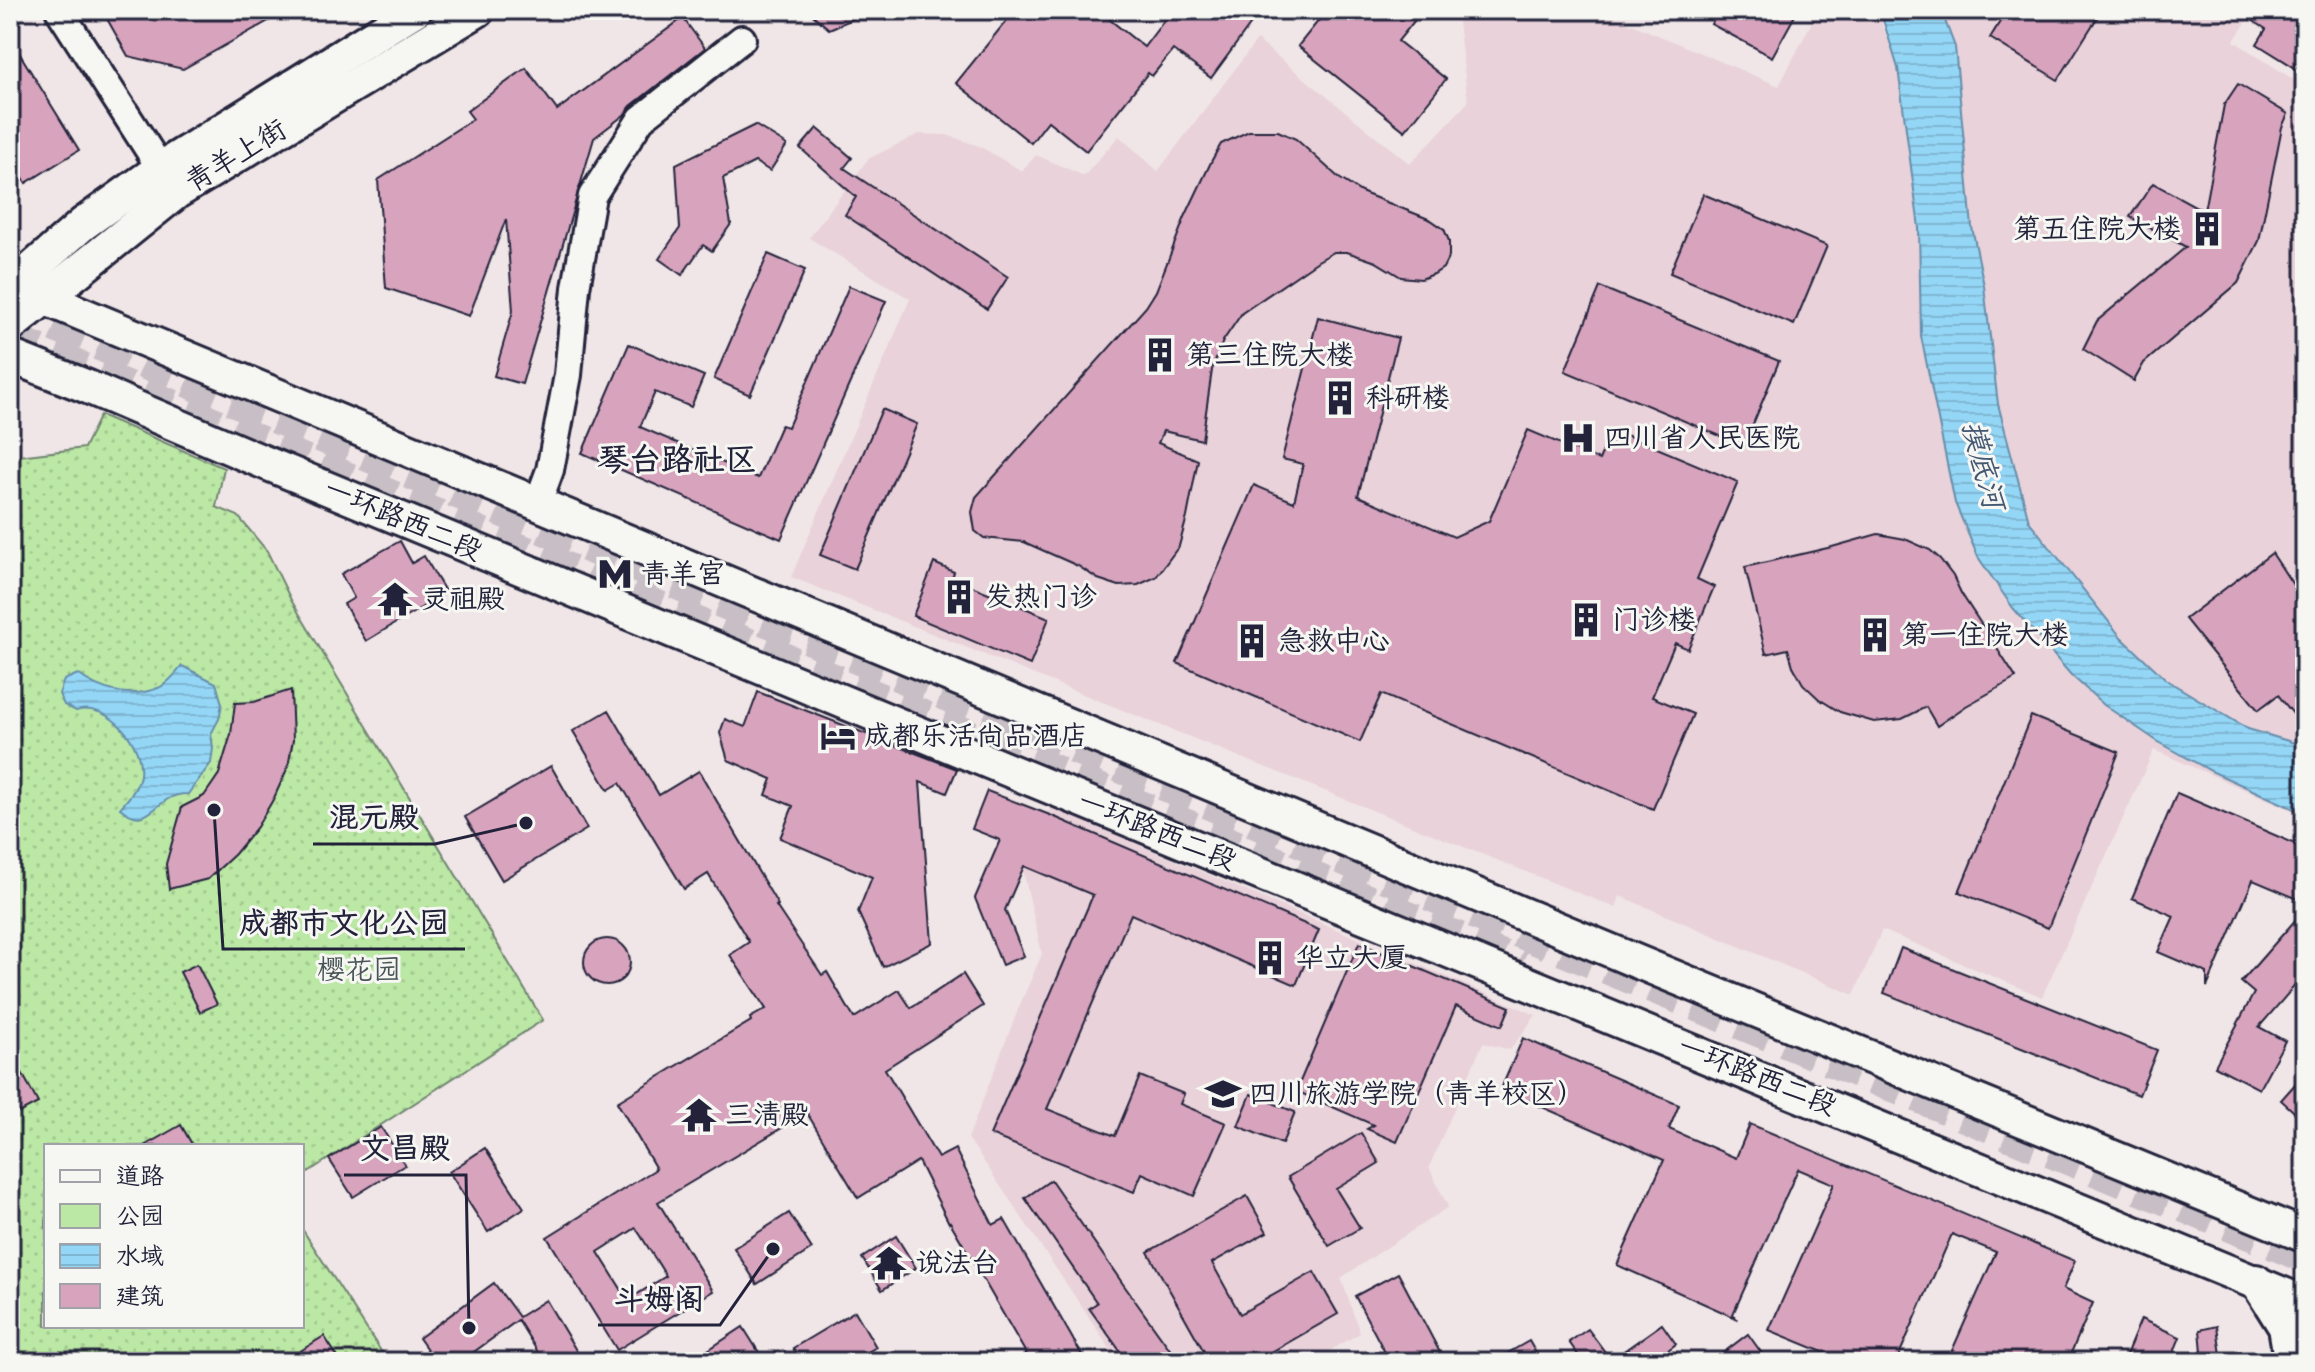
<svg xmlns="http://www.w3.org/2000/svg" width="2315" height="1372" font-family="Pangolin,'LXGW WenKai TC',sans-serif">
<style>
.built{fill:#e9d2da}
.green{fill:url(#green-dots);stroke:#6f8570;stroke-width:2}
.water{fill:url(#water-rules);stroke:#668eab;stroke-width:2}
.building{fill:#d8a4bd;stroke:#22223b;stroke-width:2;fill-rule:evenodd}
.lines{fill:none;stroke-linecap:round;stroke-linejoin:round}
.major-tunnel{stroke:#c7bfc5;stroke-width:32;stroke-dasharray:32 16;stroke-linecap:butt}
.minor-casing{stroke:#22223b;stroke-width:32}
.major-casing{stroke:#22223b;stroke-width:38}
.minor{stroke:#f6f6f2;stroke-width:26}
.major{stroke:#f6f6f2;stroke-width:32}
.labels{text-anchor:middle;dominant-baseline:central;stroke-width:6;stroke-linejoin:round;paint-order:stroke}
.street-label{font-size:28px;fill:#22223b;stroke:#f6f6f2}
.poi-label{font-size:28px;fill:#22223b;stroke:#f6f6f2;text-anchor:start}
.park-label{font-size:28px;fill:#485456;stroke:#f6f6f2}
.water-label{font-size:30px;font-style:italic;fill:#445873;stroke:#f6f6f2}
.quarter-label{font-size:32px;font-weight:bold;fill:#22223b;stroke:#f6f6f2}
.leader{fill:none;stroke:#22223b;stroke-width:3}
.callout-dot{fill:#22223b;stroke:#f6f6f2;stroke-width:3}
.callout-label{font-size:30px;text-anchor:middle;font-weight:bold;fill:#22223b;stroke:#f6f6f2;stroke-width:6;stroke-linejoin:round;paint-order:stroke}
</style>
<defs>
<pattern id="green-dots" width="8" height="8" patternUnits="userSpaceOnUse" patternTransform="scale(2)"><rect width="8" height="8" fill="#bce8a5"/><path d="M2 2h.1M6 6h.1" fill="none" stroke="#a1c78f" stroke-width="1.8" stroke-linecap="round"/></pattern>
<pattern id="water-rules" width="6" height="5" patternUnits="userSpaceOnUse" patternTransform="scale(2)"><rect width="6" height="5" fill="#94d6f5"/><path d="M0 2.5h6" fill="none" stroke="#7fb7d3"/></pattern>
</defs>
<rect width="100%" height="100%" fill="#f0e6e7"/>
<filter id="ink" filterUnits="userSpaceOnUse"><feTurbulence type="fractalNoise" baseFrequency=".0125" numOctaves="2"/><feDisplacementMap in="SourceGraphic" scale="16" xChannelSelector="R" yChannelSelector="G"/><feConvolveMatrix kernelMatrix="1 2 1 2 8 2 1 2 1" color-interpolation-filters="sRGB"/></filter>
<g filter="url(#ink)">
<!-- built -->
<g class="built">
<polygon points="1471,10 1598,10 1779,86 1818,10 1877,10 1898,68 1919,228 1972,227 1955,47 1941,10 2254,10 2234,41 2305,87 2305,816 2154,750 2042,997 1882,930 1854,995 1620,896 1616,908 791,577 910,299 809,238 868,159 919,134 947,135 979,146 1022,171 1036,155 1084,176 1119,136 1158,171 1257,40 1410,164 1468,102 1458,22"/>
<polygon points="1051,807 1536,1015 1510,1050 1483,1043 1429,1167 1448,1207 1341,1278 1360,1333 1311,1362 1119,1362 968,1138 1019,1007 1042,954 1021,861"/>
</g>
<!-- green -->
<polygon class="green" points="100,415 224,468 216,507 238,516 267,551 291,600 543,1020 302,1176 302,1146 46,1146 46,1326 302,1326 302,1229 388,1362 10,1362 10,463 19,456 84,448"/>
<!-- water -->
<g class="water">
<polygon points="1880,10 1941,10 1955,47 1972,227 1984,286 1998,404 2029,521 2121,637 2168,681 2248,729 2305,746 2305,814 2211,771 2157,741 2104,705 2071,675 2013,608 1978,557 1955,503 1921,336 1919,228 1898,68"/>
<path d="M182 666 216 683 222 704 219 719 211 734 213 748 211 763 188 794C181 794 174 795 168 799 149 811 143 827 120 808 128 799 138 788 140 775 144 745 109 701 76 711L64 705 59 694 64 680 78 674C100 691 131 699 158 688 167 685 176 673 182 666Z"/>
</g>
<!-- building -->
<g class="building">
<polygon points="102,10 288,10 183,69 128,56"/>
<polygon points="807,10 874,10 829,29"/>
<polygon points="1015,10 1116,10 1109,19 1144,47 1172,10 1261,10 1211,78 1173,50 1152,76 1148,73 1086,151 1048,121 1031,143 956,83"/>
<polygon points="1327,10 1423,10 1398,41 1446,79 1405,131 1298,46"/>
<polygon points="1719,10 1798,10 1772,57 1711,24"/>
<polygon points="2007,10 2102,10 2058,80 1990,38"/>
<polygon points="2236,10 2305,10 2305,74 2257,44 2266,29"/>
<polygon points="683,18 705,48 631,106 624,115 594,138 522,384 494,376 513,311 506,219 469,316 386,288 378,180 473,119 467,111 526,68 557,110"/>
<polygon points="10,38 79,150 26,183 10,157"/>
<polygon points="2238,84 2288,114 2282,127 2259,241 2238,283 2144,363 2134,381 2083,349 2097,321 2186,247 2130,217 2153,183 2204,211 2224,105"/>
<polygon points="755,125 787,145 770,171 755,162 723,178 731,224 712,251 703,245 682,275 659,259 680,228 676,164"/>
<polygon points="817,128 852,158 844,168 1008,277 987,309 845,215 856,197 800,148"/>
<polygon points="1249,131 1278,131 1296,139 1339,178 1361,192 1431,220 1444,229 1449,241 1449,256 1443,268 1434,274 1421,279 1401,277 1376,262 1347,252 1334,252 1318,261 1242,313 1223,341 1212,370 1202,440 1163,431 1158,443 1198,460 1187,517 1179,546 1156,577 1138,585 1119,586 1098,579 1078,566 1024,542 984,538 975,531 972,512 976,497 1146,307 1156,291 1185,217 1212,160 1221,144"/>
<polygon points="1703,194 1827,246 1794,325 1670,273"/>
<polygon points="768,254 805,270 750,395 714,379"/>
<polygon points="849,286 886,301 781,539 582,453 629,344 704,376 691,407 655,392 640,427 758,478 781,425 788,427"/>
<polygon points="1600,287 1779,361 1744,446 1565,371"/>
<polygon points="1318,317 1398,338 1358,496 1454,537 1489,521 1528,430 1599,460 1612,429 1738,482 1697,579 1714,587 1688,649 1675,643 1652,697 1693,714 1653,809 1381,694 1360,742 1177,663 1254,485 1294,502 1303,464 1282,459"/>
<polygon points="882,409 917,424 855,569 820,555"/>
<polygon points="1878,534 1905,539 1930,550 1940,559 1953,576 1961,593 2016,678 1966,706 1937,726 1926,707 1902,719 1874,722 1840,712 1819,699 1803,684 1793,666 1788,649 1766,654 1745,567 1832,547"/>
<polygon points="400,541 412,563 424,556 446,593 366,641 344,604 354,598 341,574"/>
<polygon points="2272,553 2305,603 2305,729 2278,695 2258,710 2185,619"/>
<polygon points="934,563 954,572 952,578 1049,618 1030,665 913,616"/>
<polygon points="291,690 293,740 288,767 274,798 257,827 235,854 208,879 169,889 166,864 182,807 204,796 219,774 231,734 235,703 254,702"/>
<polygon points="758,692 957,769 947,793 920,782 932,943 883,967 858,912 872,877 780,838 793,806 766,795 772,779 728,760 720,733 725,719 745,727"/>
<path d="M609 710 659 795 699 771 778 905 776 906 822 975 827 972 854 1018 899 990 911 1008 963 974 983 1006 885 1069 938 1158 955 1149 993 1225 1004 1219 1086 1362H1031L950 1222 949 1223 918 1161 858 1198 807 1113 658 1202 713 1291 617 1350 547 1237 656 1169 617 1102 751 1021 750 1018 766 1009 730 955 749 942 708 874 684 889 620 783 608 790 573 731ZM636 1228 666 1276 628 1300 598 1252Z"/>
<polygon points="2031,716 2119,752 2048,928 1959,892"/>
<polygon points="551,766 587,829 502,880 465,817"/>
<polygon points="987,791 1050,815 1319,930 1296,985 1131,914 1047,1109 1115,1136 1140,1076 1184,1094 1180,1104 1226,1123 1194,1196 1142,1173 1134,1192 990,1135 1093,895 1024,866 1005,910 1024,956 1002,965 975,898 1000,840 972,829"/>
<polygon points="2177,793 2305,848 2305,902 2253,880 2207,987 2207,973 2158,952 2174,916 2132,898"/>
<polygon points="2305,909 2305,974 2259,1027 2285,1041 2259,1089 2215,1066 2254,993 2241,982"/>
<circle cx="607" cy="962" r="23"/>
<polygon points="1359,943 1510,1007 1502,1026 1456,1006 1397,1142 1367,1129 1374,1125 1296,1091"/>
<polygon points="1901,948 2157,1050 2139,1095 1884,993"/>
<polygon points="197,964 217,1004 200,1012 180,972"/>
<polygon points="1523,1038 1679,1105 1669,1129 1736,1158 1750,1124 2075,1261 2063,1289 2093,1303 2067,1362 1947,1362 1996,1252 1952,1234 1896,1362 1847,1362 1769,1330 1834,1184 1798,1169 1733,1314 1736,1318 1617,1265 1664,1160 1501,1089"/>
<polygon points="10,1050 38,1103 19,1113 10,1096"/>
<polygon points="2305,1073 2305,1122 2281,1100"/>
<polygon points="1251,1094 1295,1112 1282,1144 1238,1126"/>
<polygon points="181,1125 193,1146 144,1146"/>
<polygon points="381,1127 405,1165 353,1197 329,1159"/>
<polygon points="1361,1133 1379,1163 1336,1189 1360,1228 1329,1246 1288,1177"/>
<polygon points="485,1148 524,1208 488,1232 449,1172"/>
<polygon points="1051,1180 1123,1284 1179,1362 1128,1362 1089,1308 1097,1303 1025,1198"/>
<polygon points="1247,1196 1267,1232 1212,1263 1240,1314 1314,1272 1338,1314 1254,1362 1210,1362 1148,1252"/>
<polygon points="789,1213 812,1249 757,1284 734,1248"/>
<polygon points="896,1236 916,1268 882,1290 862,1258"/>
<polygon points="1398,1273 1445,1362 1390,1362 1355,1296"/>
<polygon points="494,1283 519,1317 546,1300 583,1362 544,1362 518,1320 460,1362 436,1362 419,1338"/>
<polygon points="855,1311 876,1347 852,1362 801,1362 793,1348"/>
<polygon points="2141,1319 2180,1337 2170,1362 2123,1362"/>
<polygon points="1662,1324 1676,1344 1652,1362 1583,1362 1569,1342 1588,1329 1611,1360"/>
<polygon points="2217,1326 2222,1362 2203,1362 2200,1330"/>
<polygon points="743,1327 765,1362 716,1362 708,1350"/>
<polygon points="1748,1334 1768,1362 1711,1362"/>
<polygon points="324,1336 341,1362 283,1362"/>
<polygon points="1529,1341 1541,1362 1492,1362"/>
</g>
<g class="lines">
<!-- major-tunnel -->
<g class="major-tunnel">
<polyline points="10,308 2305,1257"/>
<polyline points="10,338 1522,964"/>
</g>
<!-- minor casing -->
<g class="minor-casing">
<g id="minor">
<polyline points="59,10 170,183"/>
<polyline points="537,505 550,470 568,375 576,288 592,196 641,119 742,39"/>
</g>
</g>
<!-- major casing -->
<g class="major-casing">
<g id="major">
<polyline points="10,284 1638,962 2305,1236"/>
<polyline points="10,288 83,224 161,168 415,10"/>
<polyline points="10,326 177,192 478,10"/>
<polyline points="10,356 88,387 249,456 984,760 2305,1303"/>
<polyline points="2256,1281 2285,1327 2291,1362"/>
</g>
</g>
<!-- minor -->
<use href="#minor" class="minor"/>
<!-- major -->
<use href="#major" class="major"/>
</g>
</g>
<!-- icons -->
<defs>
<g id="building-bare" transform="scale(2.76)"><path d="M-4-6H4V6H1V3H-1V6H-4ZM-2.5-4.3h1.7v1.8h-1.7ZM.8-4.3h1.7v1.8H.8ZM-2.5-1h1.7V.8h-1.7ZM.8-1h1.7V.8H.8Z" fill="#22223b" stroke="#f6f6f2" stroke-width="2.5" paint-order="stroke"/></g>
<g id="hospital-bare" transform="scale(2.76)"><path d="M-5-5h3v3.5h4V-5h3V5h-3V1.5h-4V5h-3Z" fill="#22223b" stroke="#f6f6f2" stroke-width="2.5" paint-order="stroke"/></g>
<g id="metro-bare" transform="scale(2.76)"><path d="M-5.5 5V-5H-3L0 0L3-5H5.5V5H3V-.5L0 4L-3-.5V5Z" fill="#22223b" stroke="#f6f6f2" stroke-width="2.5" paint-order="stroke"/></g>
<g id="temple-bare" transform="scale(2.76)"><path d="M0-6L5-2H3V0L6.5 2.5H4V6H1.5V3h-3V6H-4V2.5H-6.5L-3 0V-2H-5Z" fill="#22223b" stroke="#f6f6f2" stroke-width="2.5" paint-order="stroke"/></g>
<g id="hotel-bare" transform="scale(2.76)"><path d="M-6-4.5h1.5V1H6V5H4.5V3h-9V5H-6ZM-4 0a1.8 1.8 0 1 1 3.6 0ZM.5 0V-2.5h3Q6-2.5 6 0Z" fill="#22223b" stroke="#f6f6f2" stroke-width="2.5" paint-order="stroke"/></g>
<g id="university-bare" transform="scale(2.76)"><path d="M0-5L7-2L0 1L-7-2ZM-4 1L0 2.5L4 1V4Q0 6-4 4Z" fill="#22223b" stroke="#f6f6f2" stroke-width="2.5" paint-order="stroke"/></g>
</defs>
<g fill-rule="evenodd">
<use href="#building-bare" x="2207" y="229"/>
<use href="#building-bare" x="1160" y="355"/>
<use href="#building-bare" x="1340" y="398"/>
<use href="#hospital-bare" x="1578" y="438"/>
<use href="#metro-bare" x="615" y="574"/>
<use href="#building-bare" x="959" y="597"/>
<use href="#temple-bare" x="395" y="599"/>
<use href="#building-bare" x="1586" y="620"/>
<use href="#building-bare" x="1875" y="635"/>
<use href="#building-bare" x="1252" y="641"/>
<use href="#hotel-bare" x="838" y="736"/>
<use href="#building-bare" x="1270" y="958"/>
<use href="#university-bare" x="1223" y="1094"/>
<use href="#temple-bare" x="699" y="1115"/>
<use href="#temple-bare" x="889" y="1263"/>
</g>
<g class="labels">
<!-- street labels -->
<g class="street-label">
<text transform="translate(236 156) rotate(-31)">青羊上街</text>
<text transform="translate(403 520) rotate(23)">一环路西二段</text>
<text transform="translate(1157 831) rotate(22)">一环路西二段</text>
<text transform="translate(1757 1076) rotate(22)">一环路西二段</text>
</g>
<!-- poi labels -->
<g class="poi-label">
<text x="2181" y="229" text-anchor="end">第五住院大楼</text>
<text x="1186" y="355">第三住院大楼</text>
<text x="1366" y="398">科研楼</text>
<text x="1604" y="438">四川省人民医院</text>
<text x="641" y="574">青羊宫</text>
<text x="985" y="597">发热门诊</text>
<text x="421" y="599">灵祖殿</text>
<text x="1612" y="620">门诊楼</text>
<text x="1901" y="635">第一住院大楼</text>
<text x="1278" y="641">急救中心</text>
<text x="864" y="736">成都乐活尚品酒店</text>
<text x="1296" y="958">华立大厦</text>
<text x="1249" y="1094">四川旅游学院（青羊校区）</text>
<text x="725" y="1115">三清殿</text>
<text x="915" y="1263">说法台</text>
</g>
<!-- park labels -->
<g class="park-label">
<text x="359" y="970">樱花园</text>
</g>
<!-- water labels -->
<g class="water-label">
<text transform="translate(1983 465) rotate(75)">摸底河</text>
</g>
<!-- quarter labels -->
<g class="quarter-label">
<text x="677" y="460">琴台路社区</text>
</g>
</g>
<!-- callouts -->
<path class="leader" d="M526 823L435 844H313M214 810L223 949H465M469 1328L466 1175H344M773 1249L720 1325H598"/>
<g class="callout-dot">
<circle cx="526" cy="823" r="8"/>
<circle cx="214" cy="810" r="8"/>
<circle cx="469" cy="1328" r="8"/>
<circle cx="773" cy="1249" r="8"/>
</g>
<g class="callout-label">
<text x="374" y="827">混元殿</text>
<text x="344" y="933">成都市文化公园</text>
<text x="405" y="1158">文昌殿</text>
<text x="659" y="1309">斗姆阁</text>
</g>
<!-- margin -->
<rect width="2315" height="1372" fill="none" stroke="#f6f6f2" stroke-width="40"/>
<rect x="20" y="20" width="2275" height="1332" fill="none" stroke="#22223b" stroke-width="3" filter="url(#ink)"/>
<!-- legend -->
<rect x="44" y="1144" width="260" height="184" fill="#f6f6f2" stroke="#a1a1a9" stroke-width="2"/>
<rect x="60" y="1170" width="40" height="12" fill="#f6f6f2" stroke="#a1a1a9" stroke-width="2"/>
<text x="116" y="1184" font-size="24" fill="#22223b">道路</text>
<rect x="60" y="1204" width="40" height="24" fill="#bce8a5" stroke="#a1a1a9" stroke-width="2"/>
<text x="116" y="1224" font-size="24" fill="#22223b">公园</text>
<rect x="60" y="1244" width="40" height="24" fill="url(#water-rules)" stroke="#a1a1a9" stroke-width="2"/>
<text x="116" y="1264" font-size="24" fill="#22223b">水域</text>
<rect x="60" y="1284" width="40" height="24" fill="#d8a4bd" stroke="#a1a1a9" stroke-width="2"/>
<text x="116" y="1304" font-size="24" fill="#22223b">建筑</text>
</svg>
